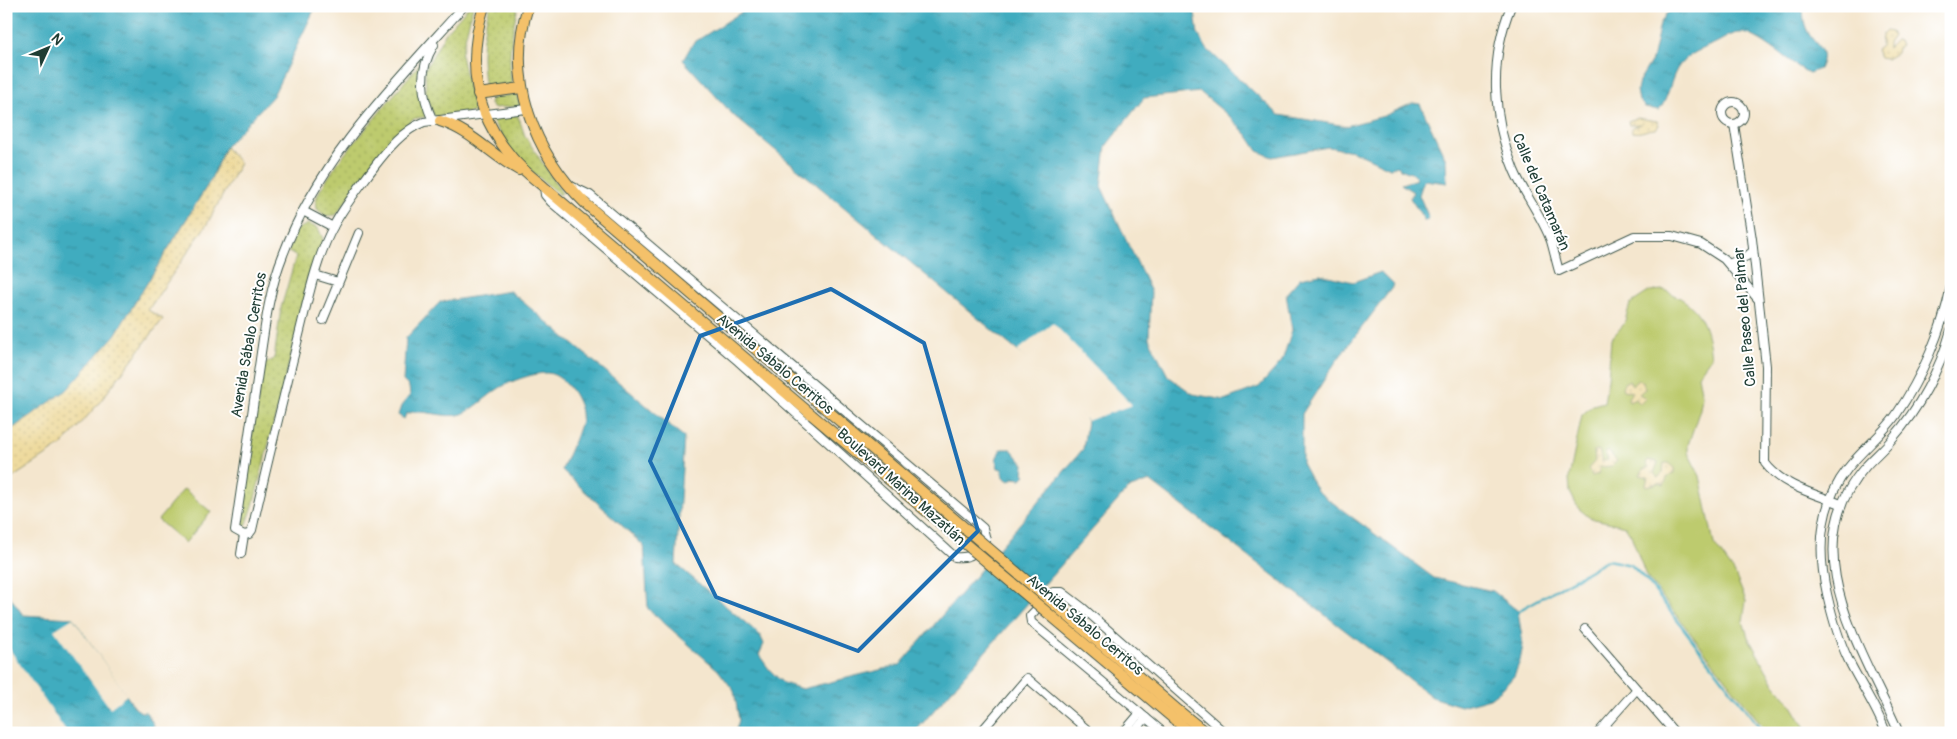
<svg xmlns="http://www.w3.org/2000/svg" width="1957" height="739" font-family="Pangolin,sans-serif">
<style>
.grass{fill:#bdcb6e;stroke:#6e8451}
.sand{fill:url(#sand-dots);stroke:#868c69}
.park{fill:url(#park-dots);stroke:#6e8451}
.water{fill:url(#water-ripples);stroke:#30747a}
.pier{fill:#f4e6ce}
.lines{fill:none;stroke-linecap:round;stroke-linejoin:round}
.stream{stroke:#40acbf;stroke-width:2.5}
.minor-casing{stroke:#3f564b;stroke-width:10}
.major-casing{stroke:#3f564b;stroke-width:12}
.minor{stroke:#fff;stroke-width:8}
.major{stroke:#f4c16b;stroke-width:10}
.major-bridge-casing{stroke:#3f564b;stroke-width:12;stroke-linecap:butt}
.major-bridge{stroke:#f4c16b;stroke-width:10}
.marked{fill:none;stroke:#1f6fb2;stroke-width:4;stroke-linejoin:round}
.labels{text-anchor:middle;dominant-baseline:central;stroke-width:4;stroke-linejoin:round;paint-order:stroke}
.street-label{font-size:15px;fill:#1f3d34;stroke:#fff}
</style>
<defs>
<pattern id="sand-dots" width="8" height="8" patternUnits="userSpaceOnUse" patternTransform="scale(1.25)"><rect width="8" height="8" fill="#eeda9e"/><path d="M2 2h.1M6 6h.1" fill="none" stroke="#ccbc89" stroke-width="1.8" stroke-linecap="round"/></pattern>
<pattern id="park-dots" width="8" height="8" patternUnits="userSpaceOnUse" patternTransform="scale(1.25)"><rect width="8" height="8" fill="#bdcb6e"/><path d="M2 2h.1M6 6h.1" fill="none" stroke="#a2af60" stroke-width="1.8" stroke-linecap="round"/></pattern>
<pattern id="water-ripples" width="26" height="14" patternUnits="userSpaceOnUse" patternTransform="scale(1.25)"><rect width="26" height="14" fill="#40acbf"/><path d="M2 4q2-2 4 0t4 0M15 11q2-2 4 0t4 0" fill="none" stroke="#358d9c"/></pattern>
</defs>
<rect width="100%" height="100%" fill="#fff"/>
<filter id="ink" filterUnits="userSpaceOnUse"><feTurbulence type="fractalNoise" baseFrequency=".02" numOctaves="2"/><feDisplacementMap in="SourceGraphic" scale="10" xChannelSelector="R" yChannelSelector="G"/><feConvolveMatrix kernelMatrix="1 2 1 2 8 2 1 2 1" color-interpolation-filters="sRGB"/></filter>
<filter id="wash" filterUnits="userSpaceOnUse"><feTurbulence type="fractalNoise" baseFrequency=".0096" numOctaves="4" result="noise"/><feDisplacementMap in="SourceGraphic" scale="20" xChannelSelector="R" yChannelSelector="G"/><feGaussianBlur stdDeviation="1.12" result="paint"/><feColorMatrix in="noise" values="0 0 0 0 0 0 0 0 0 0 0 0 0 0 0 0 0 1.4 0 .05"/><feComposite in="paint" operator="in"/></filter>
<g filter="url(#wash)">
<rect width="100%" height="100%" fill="#f4e6ce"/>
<!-- grass -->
<g class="grass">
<path d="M1664 290C1698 304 1707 321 1711 357L1698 375 1702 397 1700 409 1688 445V453L1700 476 1714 544 1734 572 1746 601 1743 621 1748 637 1773 682 1791 704 1808 733H1768L1646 576 1631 535 1625 526 1590 518 1578 508 1570 492 1569 478 1582 415 1593 405 1604 402 1608 379 1611 339 1624 324 1630 304 1650 291Z"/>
<polygon points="184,489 211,512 185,543 158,520"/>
</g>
<!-- sand -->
<g class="sand">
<polygon points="1886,31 1891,32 1893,36 1888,43 1888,48 1896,40 1899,41 1901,46 1897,48 1896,53 1886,59 1880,58 1876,50 1881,46 1882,35"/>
<path d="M1637 118 1657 121 1659 125 1656 129C1647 129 1641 134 1632 132L1631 128 1641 124 1629 125 1628 121Z"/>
<polygon points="225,147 240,163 207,224 148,310 163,319 99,403 62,445 6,482 6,433 35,413 115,335 210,181"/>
<polygon points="1638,380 1643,382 1645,389 1639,394 1646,398 1640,404 1636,399 1629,402 1628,398 1632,392 1623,390 1622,387 1625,382 1629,381 1632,385"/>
<polygon points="1599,450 1602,461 1608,460 1605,453 1608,451 1617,461 1612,466 1600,467 1598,474 1592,476 1588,469 1595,461 1594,451"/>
<polygon points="1648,460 1658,462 1654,473 1658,478 1663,472 1664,463 1668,463 1674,468 1674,473 1667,478 1664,485 1659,483 1647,486 1646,485 1648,477 1640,475 1643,469 1649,467 1646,463"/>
</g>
<!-- park -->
<g class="park">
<polygon points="469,6 473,6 461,55 474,112 436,117 433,114 426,93 425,69 446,32"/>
<path d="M490 6H518C512 33 507 57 512 84L485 88C480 59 481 34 490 6Z"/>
<path d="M426 56C415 78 419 93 428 116L413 119 389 145 336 215 325 216 317 209 316 199 320 190 339 161Z"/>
<polygon points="517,93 520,106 493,108 490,104 491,99"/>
<polygon points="517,113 525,136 562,193 560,195 515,157 491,119"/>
<polygon points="308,224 318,228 323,239 299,323 253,506 246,526 241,530 238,525 263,365 274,359 281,308 296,256 288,252 296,230"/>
</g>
<!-- water -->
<g class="water">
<polygon points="6,6 316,6 273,96 225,147 210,181 115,335 67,390 6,433"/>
<path d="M751 6H1194L1198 34 1207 49 1279 115 1346 126 1384 116 1413 103 1420 104 1446 160 1447 183 1424 180 1419 195 1429 218 1425 221 1410 198 1413 192 1401 184 1417 179 1414 174 1400 169 1398 166 1390 168 1353 151 1328 147 1272 157 1258 151 1248 136 1230 117 1200 92 1144 98 1106 146 1101 186 1151 292 1149 338 1168 376 1193 394 1224 400 1259 387 1282 361 1292 330 1286 294 1300 278 1320 274 1353 282 1381 272 1394 285 1335 363 1302 414V463L1317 491 1434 578 1493 591 1518 611 1523 645 1520 661 1514 676 1503 688 1490 698 1461 706 1432 697 1150 481 1128 489 914 733H735L739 720 734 691 718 670 648 609 644 546 562 470C568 454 577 437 581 420 584 403 563 371 544 373 533 374 517 379 507 384 491 391 479 407 462 414 447 420 419 407 406 414L404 419 398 415 401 406 410 395 409 387 403 381 406 338 440 302 510 291 684 437 676 564 760 635 764 644 759 655 769 669 783 683 802 689 900 665 1083 449 1087 421 1073 400 1039 369 734 116 683 60 693 43Z"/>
<path d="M1679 6H1802C1804 14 1803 22 1807 30 1814 46 1829 48 1819 69L1809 73C1791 65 1757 31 1739 33 1729 34 1720 42 1711 45 1697 51 1684 57 1677 69 1670 81 1667 104 1658 110L1645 107 1639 101 1637 90 1639 81 1652 60 1660 24 1666 14Z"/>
<polygon points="1001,449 1011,449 1024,464 1023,473 1025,475 1021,479 1014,478 1009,481 1003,477 1002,469 998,468 996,459"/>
<polygon points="6,591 23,615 73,618 135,708 141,712 146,712 154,725 152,733 6,733"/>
</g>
<!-- pier -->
<g class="pier">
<polygon points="1053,323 1132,405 1087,421 1071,402 1017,351"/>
<polygon points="73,618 127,695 110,708 54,630"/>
<polygon points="6,644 67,733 6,733"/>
</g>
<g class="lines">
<!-- stream -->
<polyline class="stream" points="1518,611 1608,560 1631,565 1647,581 1764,733"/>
</g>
</g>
<g filter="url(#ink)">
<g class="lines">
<!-- minor casing -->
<g class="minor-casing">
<g id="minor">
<path d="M1511 6C1489 60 1492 117 1514 170 1524 194 1542 216 1551 241 1554 251 1556 261 1559 271L1634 236H1672L1701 244 1724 259 1757 298"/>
<circle cx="1733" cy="113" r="11"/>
<path d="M433 121C421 95 418 71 434 45"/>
<path d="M1734 124 1752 239 1766 366 1765 463C1782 486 1815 494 1841 504"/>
<path d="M544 187 545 195 551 202 738 361 955 557C969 559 979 552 986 540L983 528 590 195 569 185"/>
<polyline points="303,211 333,227"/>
<polyline points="1729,264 1747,256 1753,251"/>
<polyline points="315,275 338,282"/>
<polyline points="323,320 359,233"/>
<path d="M244 535 235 530C243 478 250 425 258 373 264 334 268 292 283 255 319 158 397 81 464 6"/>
<path d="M244 535 249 534 252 530C267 464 283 399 299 335 308 299 316 259 333 227 344 206 360 186 374 167 387 150 403 130 424 122L526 109"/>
<polyline points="241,554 244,535"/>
<polyline points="1585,629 1675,733"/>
<polyline points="980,733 1027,678 1091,733"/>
<polyline points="1123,733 1140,713"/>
<polyline points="1133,733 1146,718"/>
<polyline points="1164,733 1031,622 1030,616 1053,592 1062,592 1083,608 1225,733"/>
<polyline points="1598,733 1636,690"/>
<path d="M1886 733C1877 707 1860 684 1848 659 1838 638 1832 616 1827 594 1817 550 1819 505 1848 468 1863 449 1883 434 1896 415 1922 377 1942 331 1951 286"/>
<path d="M1899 733C1864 651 1791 550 1866 466 1874 457 1884 449 1892 439 1919 409 1940 369 1951 330"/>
</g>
</g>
<!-- major casing -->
<g class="major-casing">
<g id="major">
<path d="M484 6C467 60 473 110 510 155 519 167 532 177 544 187L812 415"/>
<path d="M528 6C505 79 533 152 586 204L821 405"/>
<polyline points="478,94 521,88"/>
<path d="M440 121C472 131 491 155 519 170"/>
<polyline points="1180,712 1206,733"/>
<polyline points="1174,719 1190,733"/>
</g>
</g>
<!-- minor -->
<use href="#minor" class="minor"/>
<!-- major -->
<use href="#major" class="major"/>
<!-- major-bridge casing -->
<g class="major-bridge-casing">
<g id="major-bridge">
<polyline points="821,405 1180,712"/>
<polyline points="812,415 1174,719"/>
</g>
</g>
<!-- major-bridge -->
<use href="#major-bridge" class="major-bridge"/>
</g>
</g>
<!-- marked area -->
<path class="marked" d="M831 289 924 343 978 531 858 651 716 597 650 461 700 336Z"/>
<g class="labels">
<!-- street labels -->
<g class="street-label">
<text transform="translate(1541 192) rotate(67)">Calle del Catamarán</text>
<text transform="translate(1745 317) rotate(-95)">Calle Paseo del Palmar</text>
<text transform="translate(249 345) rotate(-80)">Avenida Sábalo Cerritos</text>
<text transform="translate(775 364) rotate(40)">Avenida Sábalo Cerritos</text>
<text transform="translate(901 487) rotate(42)">Boulevard Marina Mazatlán</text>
<text transform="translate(1085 625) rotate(40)">Avenida Sábalo Cerritos</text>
</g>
</g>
<!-- margin -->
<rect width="1957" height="739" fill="none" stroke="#fff" stroke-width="25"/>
<!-- north arrow -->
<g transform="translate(48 48) rotate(46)" stroke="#ffffff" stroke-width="4" paint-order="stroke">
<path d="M0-4L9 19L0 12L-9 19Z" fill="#1f3d34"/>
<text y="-8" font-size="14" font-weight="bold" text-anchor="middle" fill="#1f3d34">N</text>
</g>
</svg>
